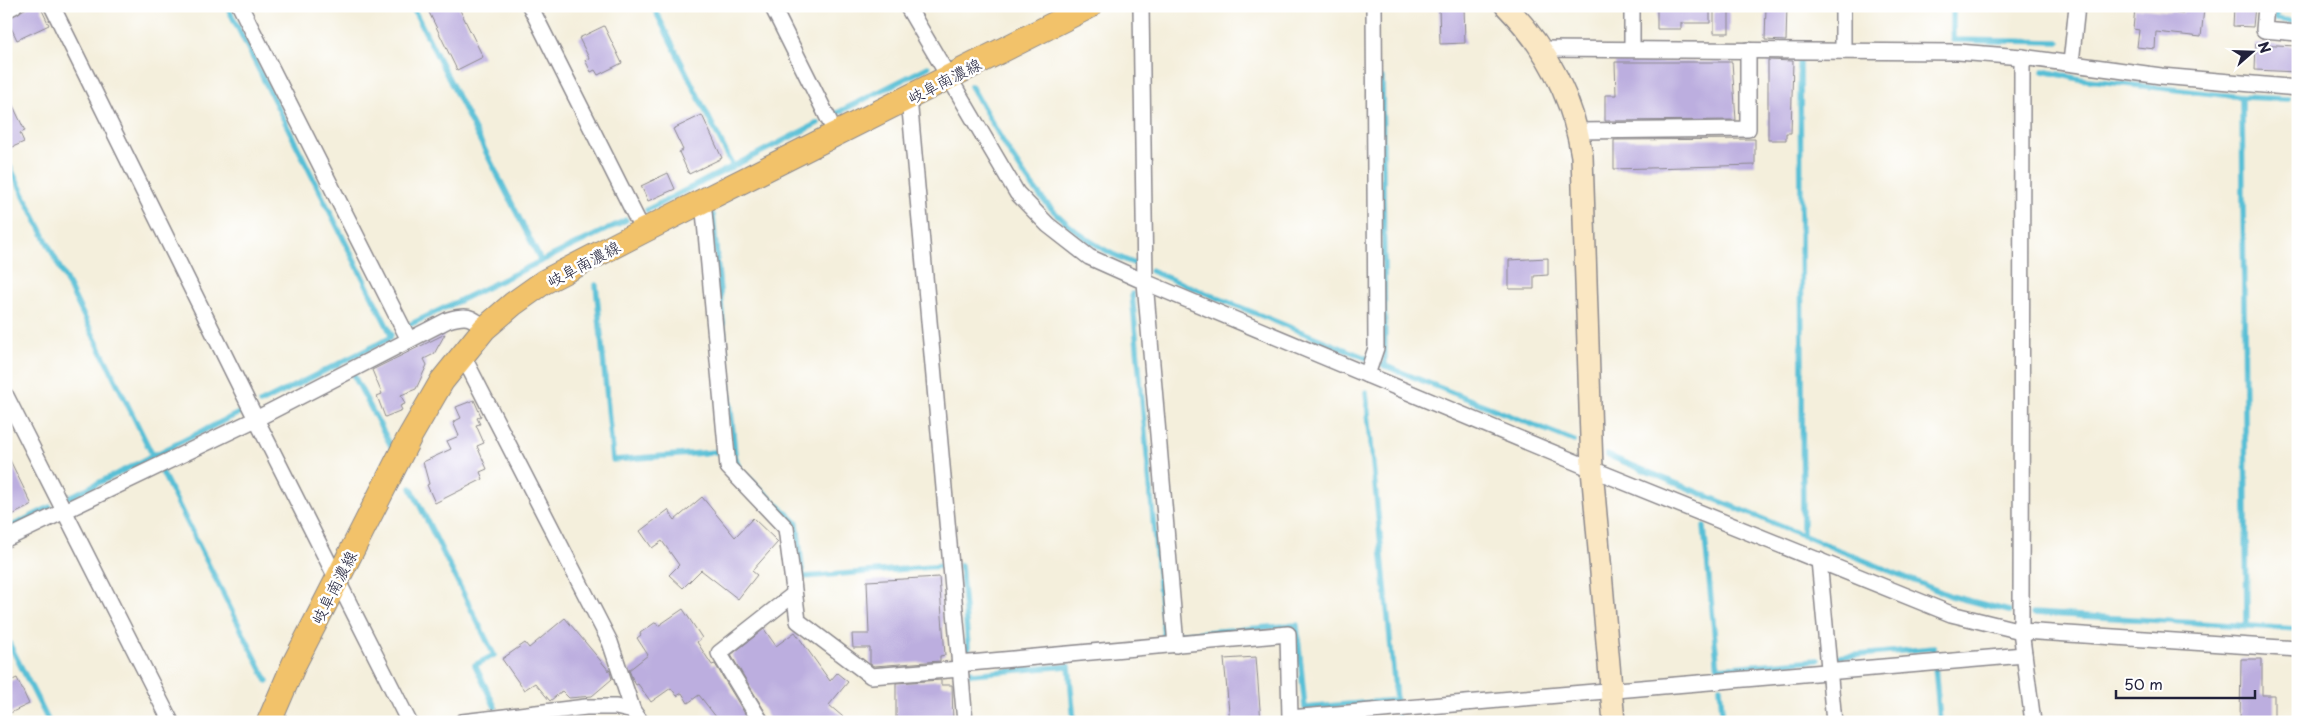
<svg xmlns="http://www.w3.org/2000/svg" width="2304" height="728" font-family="'Playpen Sans','Klee One',sans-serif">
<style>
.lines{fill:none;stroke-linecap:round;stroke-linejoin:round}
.stream{stroke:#59bfd6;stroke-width:5.5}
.building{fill:#bcaedf}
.street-casing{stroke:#8b888c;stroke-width:18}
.secondary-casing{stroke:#8b888c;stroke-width:24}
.primary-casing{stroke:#8b888c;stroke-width:26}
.street{stroke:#fff;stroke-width:15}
.secondary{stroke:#fae7c3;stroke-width:21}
.primary{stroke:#f2c26a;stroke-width:24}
.labels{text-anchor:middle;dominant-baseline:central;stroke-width:5;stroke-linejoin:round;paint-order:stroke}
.street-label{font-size:16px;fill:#22223b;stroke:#fff}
</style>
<rect width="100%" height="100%" fill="#fff"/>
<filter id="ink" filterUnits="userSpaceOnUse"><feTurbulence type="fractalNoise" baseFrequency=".02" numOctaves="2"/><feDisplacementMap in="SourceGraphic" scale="10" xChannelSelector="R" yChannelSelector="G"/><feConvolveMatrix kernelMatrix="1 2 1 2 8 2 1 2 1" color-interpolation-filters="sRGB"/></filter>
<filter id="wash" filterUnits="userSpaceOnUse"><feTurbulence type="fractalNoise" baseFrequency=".0096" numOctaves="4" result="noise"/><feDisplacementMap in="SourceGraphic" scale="20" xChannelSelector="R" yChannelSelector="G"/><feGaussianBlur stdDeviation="1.12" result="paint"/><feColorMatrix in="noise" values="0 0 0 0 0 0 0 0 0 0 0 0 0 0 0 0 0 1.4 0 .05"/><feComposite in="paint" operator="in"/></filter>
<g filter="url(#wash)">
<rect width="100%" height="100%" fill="#f4efdc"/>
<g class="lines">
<!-- stream -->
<g class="stream">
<polyline points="227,6 391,334 390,338 260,403"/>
<polyline points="412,6 541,261"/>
<polyline points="653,6 733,166"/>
<polyline points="1953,6 1953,40 2058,42"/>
<polyline points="2277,6 2276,19 2298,22"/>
<polyline points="1800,60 1803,536"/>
<polyline points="2044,71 2079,79 2242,97 2288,99"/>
<polyline points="1382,78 1385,366"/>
<path d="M971 86C1017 165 1047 233 1141 266"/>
<polyline points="2242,97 2247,626"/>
<polyline points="837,113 928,67"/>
<polyline points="6,159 153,456"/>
<polyline points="647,210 818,123"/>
<polyline points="713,215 735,455 739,469 797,523 803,577 944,566"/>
<polyline points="1151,271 1366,358"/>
<polyline points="596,285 613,460 716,452"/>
<polyline points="1132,294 1164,636"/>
<polyline points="411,324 626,220"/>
<polyline points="1383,365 1574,441"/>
<polyline points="354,376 391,446"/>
<polyline points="1607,455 1951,596 2009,611"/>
<polyline points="162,472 267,681"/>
<polyline points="411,488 494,655 475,665 495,707"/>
<polyline points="70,497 239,413"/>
<polyline points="1704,527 1718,671"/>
<polyline points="6,529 50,507"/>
<polyline points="961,565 969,656"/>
<polyline points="2033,613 2298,629"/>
<polyline points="1181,634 1297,625 1305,708 1396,700 1366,392"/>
<polyline points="6,637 49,722"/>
<polyline points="1837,657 1934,648 1934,652"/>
<polyline points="1935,666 1940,722"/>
<polyline points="1718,668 1818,660"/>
<polyline points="971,672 971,674 1069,666 1074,722"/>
<polyline points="1720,687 1723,722"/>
<polyline points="1398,717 1398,722"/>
<polyline points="287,720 288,722"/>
</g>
</g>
<g id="blocks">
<!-- building -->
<g class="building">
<polygon points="30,6 40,6 49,25 17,40 7,19"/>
<polygon points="426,6 458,6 483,57 457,70"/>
<polygon points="1464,6 1465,43 1440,44 1439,7"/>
<polygon points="1657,6 1710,6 1710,23 1681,23 1681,29 1657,29"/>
<polygon points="1766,6 1787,6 1786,41 1765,40"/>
<polygon points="2234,6 2255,6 2253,27 2233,26"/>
<polygon points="2184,7 2204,9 2201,37 2156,32 2155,49 2137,47 2139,30 2133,29 2135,8 2183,13"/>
<rect x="1714" y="11" width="15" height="22"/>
<polygon points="604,26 622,63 598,75 595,70 591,72 585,60 589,58 579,38"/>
<polygon points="2256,44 2297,46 2296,72 2255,70"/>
<polygon points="1768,60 1793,61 1791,133 1786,133 1786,140 1768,140"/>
<polygon points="1615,62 1732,62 1736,120 1605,121 1605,95 1616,95"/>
<polygon points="6,91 25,131 20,133 24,142 6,150"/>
<polygon points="702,115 722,158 689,174 679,152 683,150 673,129"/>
<polygon points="1755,139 1755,165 1614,169 1614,140"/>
<polygon points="668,173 675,189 648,201 641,186"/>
<polygon points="1548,258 1548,275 1534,276 1534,289 1509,289 1509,260"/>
<polygon points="445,334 434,354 424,359 427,365 416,389 401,395 405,404 400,406 402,410 385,417 377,396 382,394 372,370"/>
<polygon points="474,400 481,416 477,418 480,424 476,425 484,443 477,446 487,469 480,472 483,479 435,503 427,485 429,484 423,462 451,449 447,441 459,436 453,422 461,418 456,407"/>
<polygon points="6,452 32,505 6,518"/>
<polygon points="702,497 735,537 753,518 778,542 752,571 757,575 738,599 701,570 683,588 669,575 679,565 662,541 652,548 640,531 668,510 675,520"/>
<polygon points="939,577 945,655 940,656 940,661 874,666 870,664 870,648 853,648 852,634 869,634 867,581"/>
<polygon points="683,609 702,638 697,642 712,665 715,664 750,722 720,722 699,695 688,703 682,693 677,696 671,688 651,702 638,684 636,685 633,680 629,670 648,655 637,638 641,635 640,633 656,622 658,626"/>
<polygon points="565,618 610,672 612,679 592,696 569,698 562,691 550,701 535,683 524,690 502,659 525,643 529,648"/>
<polygon points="764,629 776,646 795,632 830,681 837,673 848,682 829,705 849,722 770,720 731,655"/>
<polygon points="1256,657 1261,722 1230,722 1224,659"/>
<polygon points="2241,659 2262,659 2262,695 2274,695 2274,722 2240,722"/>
<polygon points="17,678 29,704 6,715 6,683"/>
<polygon points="941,680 941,685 952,685 953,722 896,722 896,683"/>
</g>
</g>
</g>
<g filter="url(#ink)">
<use href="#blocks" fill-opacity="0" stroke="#8b888c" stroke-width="1"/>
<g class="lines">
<!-- street casing -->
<g class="street-casing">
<g id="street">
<polyline points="52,6 256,419 409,722"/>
<polyline points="240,6 409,340"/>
<polyline points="530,6 643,231"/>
<polyline points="772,6 836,134"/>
<polyline points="907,6 1017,193 1048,225 1089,257 1145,282 1592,469 1951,614 2021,631 2298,649"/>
<polyline points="1141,6 1145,282 1176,645"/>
<polyline points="1632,6 1632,49"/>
<polyline points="1843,6 1843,51"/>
<polyline points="2266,6 2264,30 2298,33"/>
<polyline points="6,10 14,6"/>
<polyline points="1541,49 1958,52 2022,57 2161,76 2298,88"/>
<polyline points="2022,57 2021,631 2033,722"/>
<polyline points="2071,63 2077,6"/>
<polyline points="909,98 965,722"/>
<polyline points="1578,131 1748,129 1748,50"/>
<polyline points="703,201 728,467 786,528 798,621 871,676 960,669"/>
<polyline points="462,354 610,642 633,711 641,722"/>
<polyline points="1367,375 1376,348 1374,6"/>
<polyline points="6,396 171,722"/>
<path d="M6 539 256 419 448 320C465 315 472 315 484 329"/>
<polyline points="1819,560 1834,722"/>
<polyline points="959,664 1288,634 1290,718 2024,655"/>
<polyline points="462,722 586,707 616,707 633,711"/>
<polyline points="761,722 719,653 794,594"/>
</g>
</g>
<!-- secondary casing -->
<g class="secondary-casing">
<path id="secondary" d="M1506 6C1547 48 1573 99 1582 156L1592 469 1614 722"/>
</g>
<!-- primary casing -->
<g class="primary-casing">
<polyline id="primary" points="269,722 294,664 337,580 409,438 442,381 484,329 513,304 544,282 643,231 1090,6"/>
</g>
<!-- street -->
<use href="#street" class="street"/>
<!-- secondary -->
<use href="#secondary" class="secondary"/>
<!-- primary -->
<use href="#primary" class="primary"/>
</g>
</g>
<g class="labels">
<!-- street labels -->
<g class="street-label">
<text transform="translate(944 80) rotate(-27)">岐阜南濃線</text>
<text transform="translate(583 263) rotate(-28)">岐阜南濃線</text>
<text transform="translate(333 587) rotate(-63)">岐阜南濃線</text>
</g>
</g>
<!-- margin -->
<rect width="2304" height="728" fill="none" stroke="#fff" stroke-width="25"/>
<!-- north arrow -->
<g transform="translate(2252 52) rotate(70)" stroke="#ffffff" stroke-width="4" paint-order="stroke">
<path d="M0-4L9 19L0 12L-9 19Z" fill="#22223b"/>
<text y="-8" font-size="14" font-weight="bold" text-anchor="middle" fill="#22223b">N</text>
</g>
<!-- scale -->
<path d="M2116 690v8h139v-8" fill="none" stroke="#22223b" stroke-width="2.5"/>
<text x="2124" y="690" font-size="15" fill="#22223b" stroke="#ffffff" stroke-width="4" paint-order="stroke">50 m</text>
</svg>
